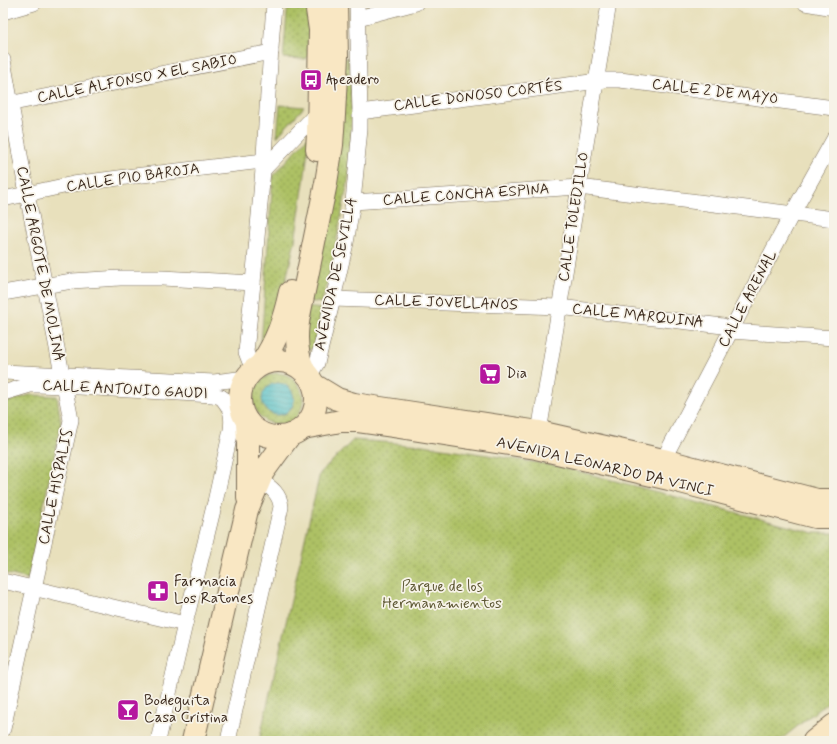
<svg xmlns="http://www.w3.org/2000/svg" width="837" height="744" font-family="Mynerve,sans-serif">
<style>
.grass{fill:url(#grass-dots);stroke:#747642;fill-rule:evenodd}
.water{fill:url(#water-rules);stroke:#467471}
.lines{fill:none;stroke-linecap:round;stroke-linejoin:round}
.street-casing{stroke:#786a55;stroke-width:16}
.secondary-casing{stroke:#786a55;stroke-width:24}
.street{stroke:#fff;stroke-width:15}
.secondary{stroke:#f9e7c3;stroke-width:22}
.labels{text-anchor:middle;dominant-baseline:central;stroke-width:3.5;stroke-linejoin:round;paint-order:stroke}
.street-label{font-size:15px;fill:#3b2a1e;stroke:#f7f3e8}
.poi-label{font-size:15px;fill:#3b2a1e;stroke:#f7f3e8;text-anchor:start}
.park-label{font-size:15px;fill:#5d5733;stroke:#f7f3e8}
</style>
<defs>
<pattern id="grass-dots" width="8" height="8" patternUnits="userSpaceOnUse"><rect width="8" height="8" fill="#adc165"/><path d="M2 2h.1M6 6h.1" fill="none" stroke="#8e9d53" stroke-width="1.8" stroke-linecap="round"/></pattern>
<pattern id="water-rules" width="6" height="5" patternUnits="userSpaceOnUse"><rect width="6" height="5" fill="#50bec4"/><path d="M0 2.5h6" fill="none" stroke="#449b9f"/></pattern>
</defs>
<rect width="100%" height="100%" fill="#f7f3e8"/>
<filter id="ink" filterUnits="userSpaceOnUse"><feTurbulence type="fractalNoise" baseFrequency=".025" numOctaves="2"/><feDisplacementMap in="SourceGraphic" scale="8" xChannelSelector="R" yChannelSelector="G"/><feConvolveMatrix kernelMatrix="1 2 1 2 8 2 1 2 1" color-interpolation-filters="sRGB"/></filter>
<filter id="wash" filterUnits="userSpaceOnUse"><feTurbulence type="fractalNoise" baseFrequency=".012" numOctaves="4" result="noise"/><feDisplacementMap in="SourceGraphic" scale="16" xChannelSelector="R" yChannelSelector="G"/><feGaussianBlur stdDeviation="0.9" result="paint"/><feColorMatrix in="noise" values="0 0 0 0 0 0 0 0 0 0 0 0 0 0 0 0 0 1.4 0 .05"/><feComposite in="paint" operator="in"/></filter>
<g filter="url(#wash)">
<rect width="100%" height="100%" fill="#e8e0bc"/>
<!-- grass -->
<g class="grass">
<polygon points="288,3 309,3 311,54 306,59 283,58"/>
<polygon points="343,58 349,58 352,118 349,176 337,238 326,288 321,303 308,301"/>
<polygon points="280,105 304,107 277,137"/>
<polygon points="310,135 304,182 295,241 281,301 261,345 273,176"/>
<polygon points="307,307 322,309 313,350 305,349"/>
<path d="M277 373C313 376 310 425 278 424 246 423 245 377 277 373ZM287 386C308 404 278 428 265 407 261 401 262 395 266 389Z"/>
<polygon points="30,395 57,396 61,423 28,579 3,573 3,403"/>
<polygon points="353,440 423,445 558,466 814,533 834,533 834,697 779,741 259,741 320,473"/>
</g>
<!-- water -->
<circle class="water" cx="278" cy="399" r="16"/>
</g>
<g filter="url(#ink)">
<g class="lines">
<!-- street casing -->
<g class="street-casing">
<g id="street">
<polyline points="805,3 834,8"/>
<polyline points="3,12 34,3"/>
<polyline points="358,18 416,3"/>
<polyline points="3,60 27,194 71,420 3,729"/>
<polyline points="3,105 271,52"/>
<polyline points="360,112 606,80 620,80 834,108"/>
<polyline points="263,170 319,111"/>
<polyline points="3,199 73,184 134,176 263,161"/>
<polyline points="353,202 579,187 834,219"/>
<polyline points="3,293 72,281 120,278 162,278 253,283"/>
<polyline points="333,299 559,307 723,326 730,331 834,338"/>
<polyline points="253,370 246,352 253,283 263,170 274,3"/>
<polyline points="3,372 214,382 246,378"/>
<polyline points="309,376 317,363 333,299 346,243 353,202 360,129 360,112 357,3"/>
<polyline points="3,393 30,385 38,385 63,386 212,395 221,397 229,402"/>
<polyline points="539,432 609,3"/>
<polyline points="663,460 792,214 834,139"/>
<polyline points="3,581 185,624"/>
<path d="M158 741 185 624 215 502 231 430C233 415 231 408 221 397"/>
<path d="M228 741 281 507C280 493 270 487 260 480"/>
</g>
</g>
<!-- secondary casing -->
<g class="secondary-casing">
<g id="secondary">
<polyline points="316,3 320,30 318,134 317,150"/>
<circle cx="278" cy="399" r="38"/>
<path d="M261 364C277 341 284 319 290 292"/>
<path d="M304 370C295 352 296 330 300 311L326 183 332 145 334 115 337 56 336 3"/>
<polyline points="314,385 337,399 354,404 539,432 663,460 817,500 834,500"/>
<polyline points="247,421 248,444 248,498"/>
<polyline points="303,428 341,421 358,421 394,426 536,448 669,479 815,517 834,517"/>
<polyline points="193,741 247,510 263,472 290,435"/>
<polyline points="814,741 834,725"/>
</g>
</g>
<!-- street -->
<use href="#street" class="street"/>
<!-- secondary -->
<use href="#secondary" class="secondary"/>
</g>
</g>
<!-- icons -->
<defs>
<g id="bus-square" transform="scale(1.15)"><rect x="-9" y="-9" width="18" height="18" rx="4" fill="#b5179e" stroke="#f7f3e8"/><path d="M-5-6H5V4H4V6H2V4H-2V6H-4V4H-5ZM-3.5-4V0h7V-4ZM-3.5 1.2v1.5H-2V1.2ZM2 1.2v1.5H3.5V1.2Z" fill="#fff"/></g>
<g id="supermarket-square" transform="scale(1.15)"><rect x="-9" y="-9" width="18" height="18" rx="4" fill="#b5179e" stroke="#f7f3e8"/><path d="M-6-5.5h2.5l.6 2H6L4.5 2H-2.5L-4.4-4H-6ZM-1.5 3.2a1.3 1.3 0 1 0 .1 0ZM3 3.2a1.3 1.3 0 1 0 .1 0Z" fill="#fff"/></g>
<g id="pharmacy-square" transform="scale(1.15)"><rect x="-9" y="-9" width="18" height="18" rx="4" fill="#b5179e" stroke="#f7f3e8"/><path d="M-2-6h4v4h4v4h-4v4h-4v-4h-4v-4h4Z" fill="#fff"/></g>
<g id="bar-square" transform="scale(1.15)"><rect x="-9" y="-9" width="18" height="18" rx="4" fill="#b5179e" stroke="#f7f3e8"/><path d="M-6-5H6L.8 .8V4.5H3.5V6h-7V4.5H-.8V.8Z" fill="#fff"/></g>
</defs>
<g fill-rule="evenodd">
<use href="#bus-square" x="311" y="80"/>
<use href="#supermarket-square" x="490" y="374"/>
<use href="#pharmacy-square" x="158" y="591"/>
<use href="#bar-square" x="128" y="710"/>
</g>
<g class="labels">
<!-- street labels -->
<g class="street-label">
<text transform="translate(137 79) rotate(-11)">CALLE ALFONSO X EL SABIO</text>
<text transform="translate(715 92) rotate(7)">CALLE 2 DE MAYO</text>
<text transform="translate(478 96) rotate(-7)">CALLE DONOSO CORTÉS</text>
<text transform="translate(133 178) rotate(-8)">CALLE PIO BAROJA</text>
<text transform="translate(466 195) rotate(-4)">CALLE CONCHA ESPINA</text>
<text transform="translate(574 217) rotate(-81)">CALLE TOLEDILLO</text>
<text transform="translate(40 264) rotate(79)">CALLE ARGOTE DE MOLINA</text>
<text transform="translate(336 274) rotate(-78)">AVENIDA DE SEVILLA</text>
<text transform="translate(748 299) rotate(-62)">CALLE ARENAL</text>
<text transform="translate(446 303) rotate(2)">CALLE JOVELLANOS</text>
<text transform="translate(638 316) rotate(6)">CALLE MARQUINA</text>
<text transform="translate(125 390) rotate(3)">CALLE ANTONIO GAUDI</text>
<text transform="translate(605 467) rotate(13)">AVENIDA LEONARDO DA VINCI</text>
<text transform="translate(56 487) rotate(-78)">CALLE HISPALIS</text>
</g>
<!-- poi labels -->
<g class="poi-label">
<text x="326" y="80">Apeadero</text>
<text x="506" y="374">Dia</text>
<text x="174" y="582">Farmacia<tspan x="174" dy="17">Los Ratones</tspan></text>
<text x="144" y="701">Bodeguita<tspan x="144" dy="17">Casa Cristina</tspan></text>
</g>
<!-- park labels -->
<g class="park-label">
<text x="442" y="587">Parque de los<tspan x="442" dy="17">Hermanamientos</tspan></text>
</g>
</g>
<!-- margin -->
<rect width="837" height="744" fill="none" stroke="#f7f3e8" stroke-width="16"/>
</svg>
